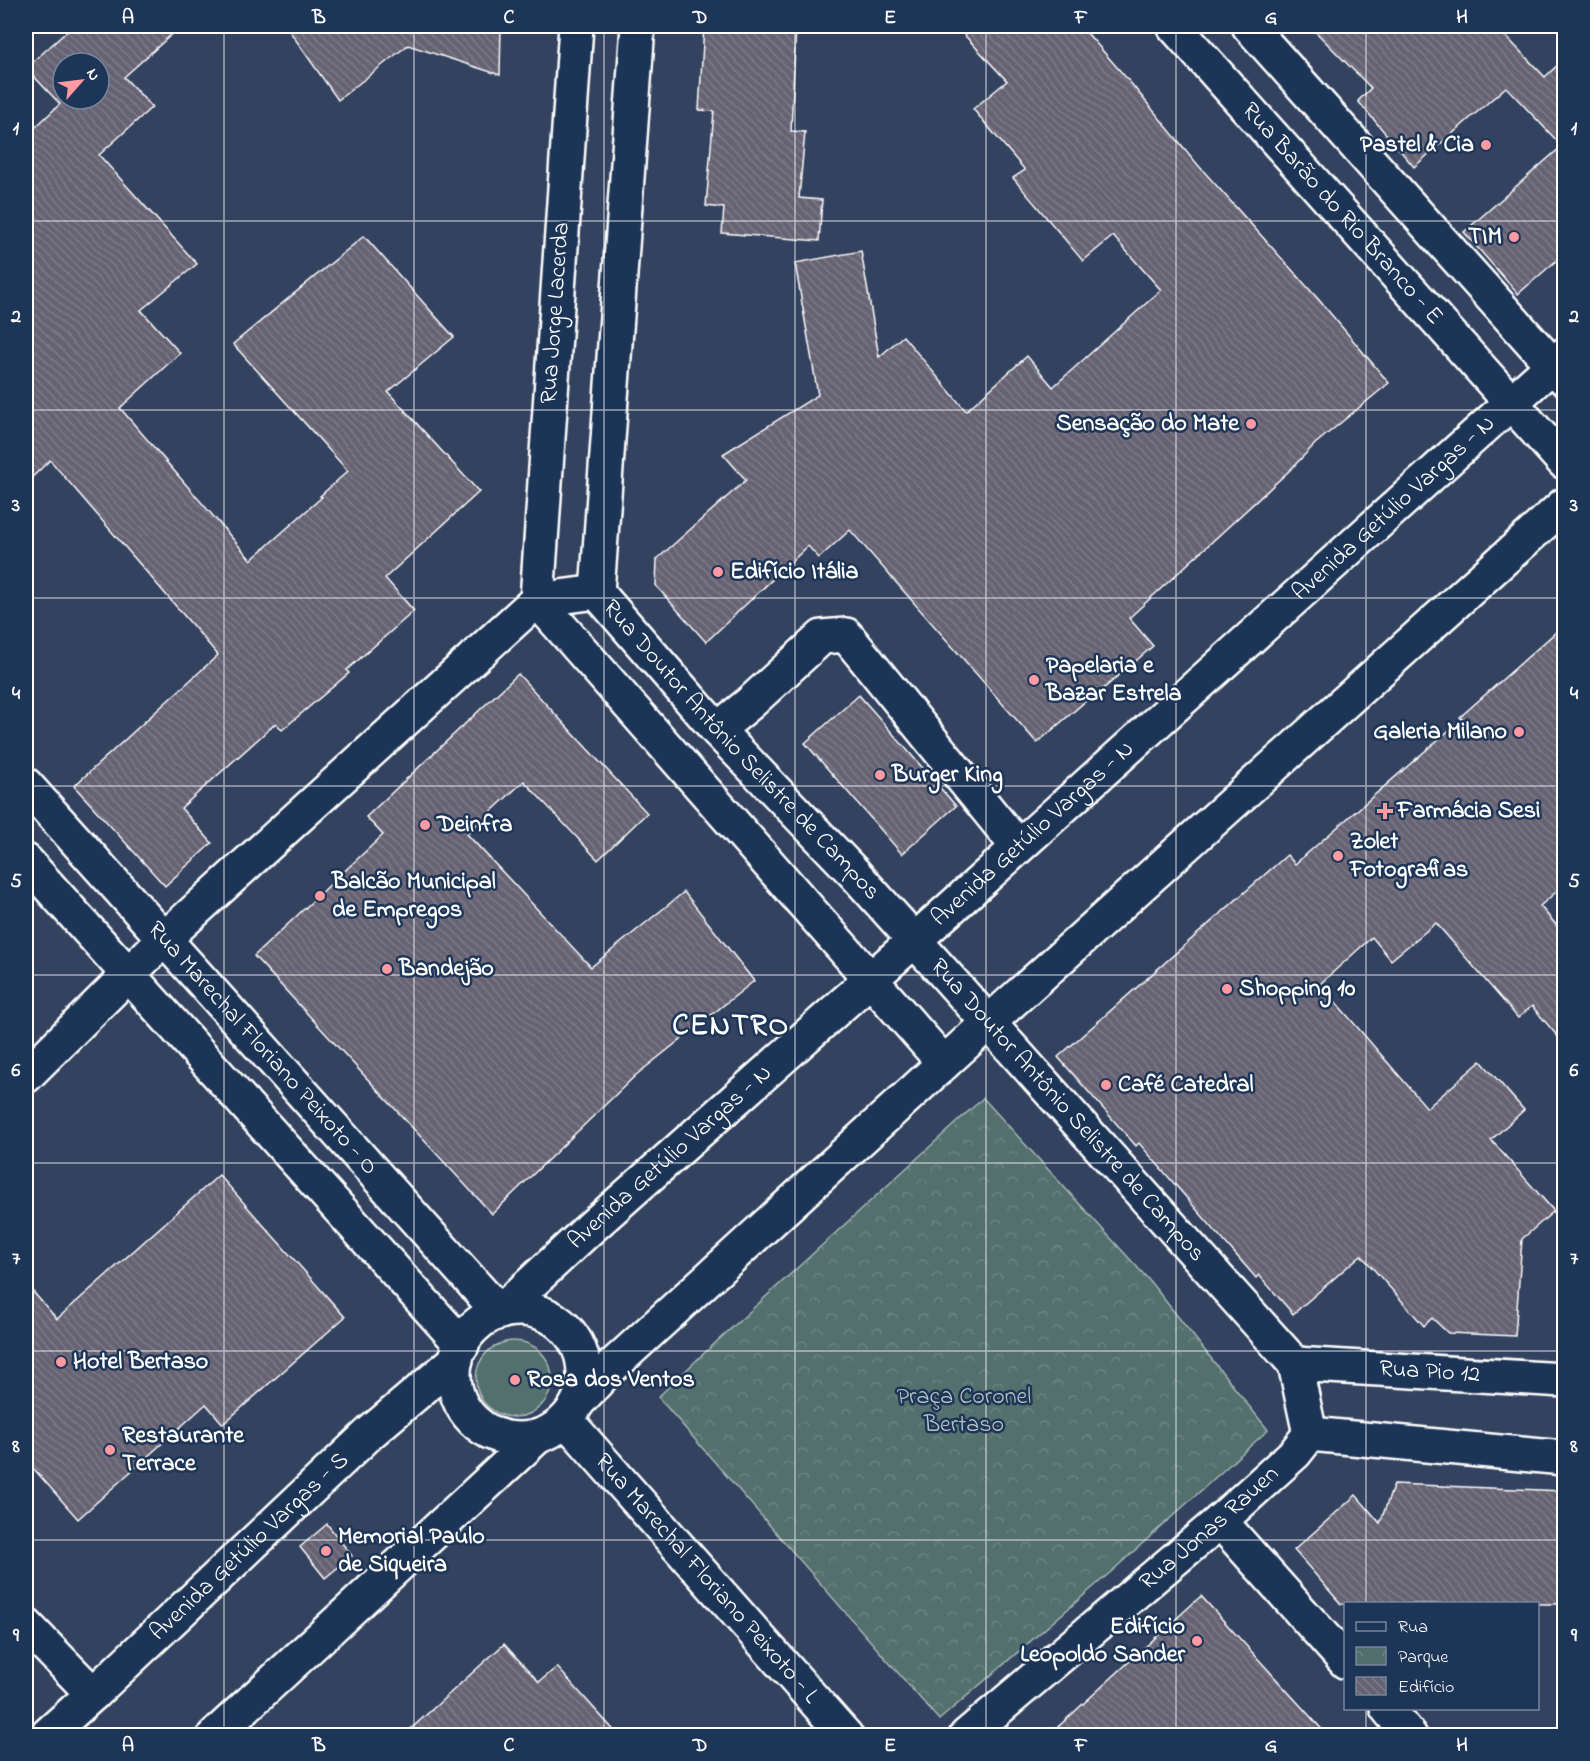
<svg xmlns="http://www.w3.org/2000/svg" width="1590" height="1761" font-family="'Indie Flower',sans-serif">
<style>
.park{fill:url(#park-crowns);stroke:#a8b7b6;stroke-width:1.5}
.garden{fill:#526f6d;stroke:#a8b7b6;stroke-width:1.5}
.building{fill:url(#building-back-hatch);stroke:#fff;stroke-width:1.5;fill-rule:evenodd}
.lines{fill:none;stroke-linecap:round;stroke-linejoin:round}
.minor-casing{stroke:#fff;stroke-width:38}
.minor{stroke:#1d3557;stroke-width:33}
.grid{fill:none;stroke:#fff;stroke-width:1.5;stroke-opacity:0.55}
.poi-dot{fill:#ff9aa2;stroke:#1d3557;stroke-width:2}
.labels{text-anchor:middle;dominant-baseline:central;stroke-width:5;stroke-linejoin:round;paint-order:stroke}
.poi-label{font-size:24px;font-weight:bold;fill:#fff;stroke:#1d3557;text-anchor:start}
.street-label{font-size:24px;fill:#fff;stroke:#1d3557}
.park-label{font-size:24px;fill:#bac5c5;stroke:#1d3557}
.district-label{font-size:30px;font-weight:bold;letter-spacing:1.5px;fill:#fff;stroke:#1d3557}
.neatline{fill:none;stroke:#fff;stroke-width:2}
.grid-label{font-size:20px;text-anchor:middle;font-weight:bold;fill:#fff}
</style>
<defs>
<pattern id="park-crowns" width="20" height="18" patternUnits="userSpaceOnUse" patternTransform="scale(1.5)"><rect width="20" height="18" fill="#526f6d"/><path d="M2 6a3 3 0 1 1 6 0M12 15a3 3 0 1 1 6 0" fill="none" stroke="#6c8583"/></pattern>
<pattern id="building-back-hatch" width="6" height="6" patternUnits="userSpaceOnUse" patternTransform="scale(1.5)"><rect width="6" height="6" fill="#666273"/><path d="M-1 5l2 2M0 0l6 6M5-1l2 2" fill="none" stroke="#7d7a88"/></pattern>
</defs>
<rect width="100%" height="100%" fill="#33425f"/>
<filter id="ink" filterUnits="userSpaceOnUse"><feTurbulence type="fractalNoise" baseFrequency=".0167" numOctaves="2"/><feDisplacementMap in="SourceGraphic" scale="12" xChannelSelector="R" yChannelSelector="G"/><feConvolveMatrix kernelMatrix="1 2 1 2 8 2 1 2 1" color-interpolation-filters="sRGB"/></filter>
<g filter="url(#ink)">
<!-- park -->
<polygon class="park" points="983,1098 1148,1279 1268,1430 1112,1571 939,1720 658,1397 701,1356"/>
<!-- garden -->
<circle class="garden" cx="514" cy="1379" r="38"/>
<!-- building -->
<g class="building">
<path d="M73 26H181L124 77 152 107 99 155 197 264 141 310 180 353 120 408 251 560 322 497 320 496 348 471 233 344 364 236 454 337 388 392 479 492 385 578 414 611 347 670 349 673 282 730 276 723 181 808 212 843 165 886 74 786 218 655 50 460 26 483V136L60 104 26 68ZM63 63H99V99H63Z"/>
<polygon points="286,26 501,26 500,75 408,45 338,100"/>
<polygon points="704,26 796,26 791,131 805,132 799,198 822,200 819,241 722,233 724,208 706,206 714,111 699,110"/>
<polygon points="956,26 1081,26 1129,81 1198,165 1319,300 1389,383 1315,444 1290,470 1129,618 1153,646 1096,695 1094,694 1037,743 850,530 819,558 808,546 706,642 656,586 657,559 746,480 723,454 818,395 795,263 861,251 879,357 903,336 966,411 1027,356 1053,387 1161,290 1113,236 1083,261 1013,178 1025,170 973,109 1007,81"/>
<polygon points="1310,26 1496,26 1545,77 1564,59 1564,254 1518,294 1464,232 1562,146 1506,87 1414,167 1358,101 1371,88"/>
<polygon points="1564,625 1564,885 1540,906 1564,934 1564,1044 1532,1006 1518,1018 1436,923 1391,960 1372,937 1320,984 1427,1108 1481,1061 1524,1110 1491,1140 1554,1211 1522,1239 1515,1336 1448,1333 1432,1318 1424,1326 1361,1255 1293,1314 1259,1275 1256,1278 1139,1143 1136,1146 1058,1057 1287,855 1295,864 1462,719 1460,717"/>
<polygon points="518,674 647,813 598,860 524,781 467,834 591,967 684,892 754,981 636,1075 492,1214 254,956 383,835 366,817"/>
<polygon points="859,695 956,806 902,854 805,743"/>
<polygon points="219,1175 345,1317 223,1424 206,1404 78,1519 26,1460 26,1284 57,1319"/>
<polygon points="1394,1484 1564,1491 1564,1604 1341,1604 1294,1550 1356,1495 1380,1523"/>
<polygon points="327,1524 352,1556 325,1578 300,1547"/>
<polygon points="1201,1596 1328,1736 1048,1736"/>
<polygon points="504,1644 539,1682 557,1667 619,1736 403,1736"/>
</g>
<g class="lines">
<!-- minor casing -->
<g class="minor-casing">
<g id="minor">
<polyline points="576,26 537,600 944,1063"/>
<path id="s1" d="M1174 26 1564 462"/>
<polyline points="1249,26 1564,378"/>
<path id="s2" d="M597 592 717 730 855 874 1295 1364"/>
<polyline points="597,592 638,26"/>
<polyline points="717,730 750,703 822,637 846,635 1018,847"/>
<path id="s3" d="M26 785 499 1312"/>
<polyline points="26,861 462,1345"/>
<polyline points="26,1076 164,939 537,600 597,592"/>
<circle cx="519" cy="1374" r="65"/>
<path id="s4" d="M500 1312 586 1232 952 907 1564 355"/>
<path id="s5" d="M1295 1364 1564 1380"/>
<polyline points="1295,1364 1310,1434"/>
<polyline points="579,1401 608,1370 988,1023 1564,505"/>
<path id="s6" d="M566 1420 846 1736"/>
<polyline points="1310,1434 1564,1458"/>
<polyline points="1220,1521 1346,1662"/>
<polyline points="26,1625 93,1694"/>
<polyline points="1387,1708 1410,1736"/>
<path id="s7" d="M46 1736 93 1694 371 1432 456 1360"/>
<polyline points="214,1736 537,1437"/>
<path id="s8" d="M966 1736 1220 1521 1295 1453 1310 1434"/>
</g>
</g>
<!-- minor -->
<use href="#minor" class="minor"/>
</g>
</g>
<!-- grid -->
<path class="grid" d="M224 26V1736M414 26V1736M604 26V1736M795 26V1736M986 26V1736M1176 26V1736M1366 26V1604M26 221H1564M26 410H1564M26 598H1564M26 786H1564M26 975H1564M26 1163H1564M26 1351H1564M26 1540H1564M1366 1708V1736"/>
<!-- markers -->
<g class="poi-dot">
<circle cx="1486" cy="145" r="6"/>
<circle cx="1514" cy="237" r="6"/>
<circle cx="1251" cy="424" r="6"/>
<circle cx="718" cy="572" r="6"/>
<circle cx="1034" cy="680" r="6"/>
<circle cx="1519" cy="732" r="6"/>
<circle cx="880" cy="775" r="6"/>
<path d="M1382 802h6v6h6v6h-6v6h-6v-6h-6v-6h6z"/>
<circle cx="425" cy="825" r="6"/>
<circle cx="1338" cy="856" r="6"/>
<circle cx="320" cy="896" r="6"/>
<circle cx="387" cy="969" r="6"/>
<circle cx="1227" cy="989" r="6"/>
<circle cx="1106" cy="1085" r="6"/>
<circle cx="61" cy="1362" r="6"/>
<circle cx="515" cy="1380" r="6"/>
<circle cx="110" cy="1450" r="6"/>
<circle cx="326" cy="1551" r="6"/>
<circle cx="1197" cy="1641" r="6"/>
</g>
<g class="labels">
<!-- poi labels -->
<g class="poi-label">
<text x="1474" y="145" text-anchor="end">Pastel &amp; Cia</text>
<text x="1502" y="237" text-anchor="end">TIM</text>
<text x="1239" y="424" text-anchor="end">Sensação do Mate</text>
<text x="730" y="572">Edifício Itália</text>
<text x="1046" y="666">Papelaria e<tspan x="1046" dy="28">Bazar Estrela</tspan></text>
<text x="1507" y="732" text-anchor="end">Galeria Milano</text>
<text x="892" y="775">Burger King</text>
<text x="1397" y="811">Farmácia Sesi</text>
<text x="437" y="825">Deinfra</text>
<text x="1350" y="842">Zolet<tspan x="1350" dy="28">Fotografias</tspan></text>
<text x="332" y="882">Balcão Municipal<tspan x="332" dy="28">de Empregos</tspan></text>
<text x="399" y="969">Bandejão</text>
<text x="1239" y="989">Shopping 10</text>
<text x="1118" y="1085">Café Catedral</text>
<text x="73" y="1362">Hotel Bertaso</text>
<text x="527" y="1380">Rosa dos Ventos</text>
<text x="122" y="1436">Restaurante<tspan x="122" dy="28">Terrace</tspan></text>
<text x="338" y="1537">Memorial Paulo<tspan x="338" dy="28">de Siqueira</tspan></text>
<text x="1185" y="1627" text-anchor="end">Edifício<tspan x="1185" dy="28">Leopoldo Sander</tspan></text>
</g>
<!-- street labels -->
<g class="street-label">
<text stroke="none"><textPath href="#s1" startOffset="252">Rua Barão do Rio Branco - E</textPath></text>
<text transform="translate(556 313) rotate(-86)">Rua Jorge Lacerda</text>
<text stroke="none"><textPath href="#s4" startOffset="1202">Avenida Getúlio Vargas - N</textPath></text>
<text stroke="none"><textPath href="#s2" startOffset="214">Rua Doutor Antônio Selistre de Campos</textPath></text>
<text stroke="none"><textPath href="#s4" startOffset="716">Avenida Getúlio Vargas - N</textPath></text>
<text stroke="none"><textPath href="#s3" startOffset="354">Rua Marechal Floriano Peixoto - O</textPath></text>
<text stroke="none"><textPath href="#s2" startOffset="700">Rua Doutor Antônio Selistre de Campos</textPath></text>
<text stroke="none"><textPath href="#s4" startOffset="230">Avenida Getúlio Vargas - N</textPath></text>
<text stroke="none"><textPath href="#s5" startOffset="135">Rua Pio 12</textPath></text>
<text stroke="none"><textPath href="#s8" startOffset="320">Rua Jonas Rauen</textPath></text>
<text stroke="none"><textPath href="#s7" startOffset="278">Avenida Getúlio Vargas - S</textPath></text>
<text stroke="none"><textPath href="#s6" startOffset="212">Rua Marechal Floriano Peixoto - L</textPath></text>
</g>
<!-- park labels -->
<g class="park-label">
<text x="964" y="1397">Praça Coronel<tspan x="964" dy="28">Bertaso</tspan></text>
</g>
<!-- district labels -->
<g class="district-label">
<text x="731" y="1027">CENTRO</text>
</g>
</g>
<!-- margin -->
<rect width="1590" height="1761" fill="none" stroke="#1d3557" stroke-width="66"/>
<!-- legend -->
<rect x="1344" y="1602" width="195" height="108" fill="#1d3557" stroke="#77869a" stroke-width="1.5"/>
<rect x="1356" y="1622" width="30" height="9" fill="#1d3557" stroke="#77869a" stroke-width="1.5"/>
<text x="1398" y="1632" font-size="18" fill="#ffffff">Rua</text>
<rect x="1356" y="1647" width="30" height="18" fill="url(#park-crowns)" stroke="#77869a" stroke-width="1.5"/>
<text x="1398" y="1662" font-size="18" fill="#ffffff">Parque</text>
<rect x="1356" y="1677" width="30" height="18" fill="url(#building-back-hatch)" stroke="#77869a" stroke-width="1.5"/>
<text x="1398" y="1692" font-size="18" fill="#ffffff">Edifício</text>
<!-- north arrow -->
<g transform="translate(81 81) rotate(62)"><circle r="28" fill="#1d3557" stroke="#77869a" stroke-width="1.5"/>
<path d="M0-4.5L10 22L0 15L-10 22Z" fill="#ff9aa2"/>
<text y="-9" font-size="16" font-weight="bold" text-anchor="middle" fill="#ffffff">N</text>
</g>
<rect x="33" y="33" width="1524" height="1695" class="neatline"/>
<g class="grid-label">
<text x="128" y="23">A</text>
<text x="319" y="23">B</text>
<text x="509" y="23">C</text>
<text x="700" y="23">D</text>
<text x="890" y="23">E</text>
<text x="1081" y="23">F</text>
<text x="1271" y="23">G</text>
<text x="1462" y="23">H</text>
<text x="16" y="134">1</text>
<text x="1574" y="134">1</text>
<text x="16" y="322">2</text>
<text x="1574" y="322">2</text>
<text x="16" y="511">3</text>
<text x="1574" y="511">3</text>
<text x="16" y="699">4</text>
<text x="1574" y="699">4</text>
<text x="16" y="887">5</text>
<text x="1574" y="887">5</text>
<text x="16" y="1076">6</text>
<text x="1574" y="1076">6</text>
<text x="16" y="1264">7</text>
<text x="1574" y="1264">7</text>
<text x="16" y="1452">8</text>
<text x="1574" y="1452">8</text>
<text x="16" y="1641">9</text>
<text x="1574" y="1641">9</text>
<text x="128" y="1751">A</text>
<text x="319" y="1751">B</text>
<text x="509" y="1751">C</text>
<text x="700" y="1751">D</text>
<text x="890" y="1751">E</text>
<text x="1081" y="1751">F</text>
<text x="1271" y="1751">G</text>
<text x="1462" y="1751">H</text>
</g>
</svg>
